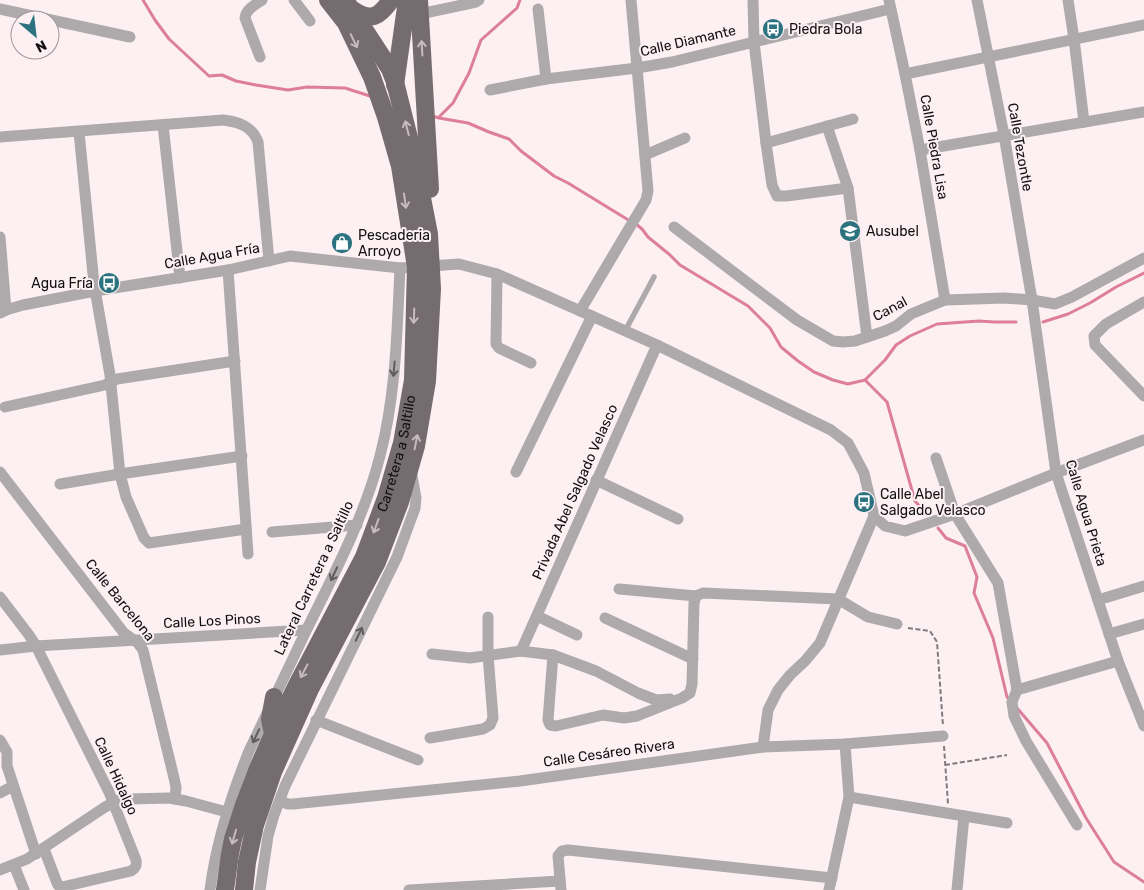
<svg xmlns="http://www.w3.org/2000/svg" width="1144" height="890" font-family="Rubik,sans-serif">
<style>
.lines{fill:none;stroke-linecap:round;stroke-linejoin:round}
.stream{stroke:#dd7e9b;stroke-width:3}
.building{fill:#fc9ab8}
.path{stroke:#827b7d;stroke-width:2;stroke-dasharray:5 2.5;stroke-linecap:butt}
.service{stroke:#aea9aa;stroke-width:5.5}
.minor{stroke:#aea9aa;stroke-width:11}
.primary{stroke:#746c6e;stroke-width:18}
.oneway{stroke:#c6bbbe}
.oneway2{stroke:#605c5e}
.labels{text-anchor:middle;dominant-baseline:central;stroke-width:4;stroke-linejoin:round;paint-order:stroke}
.poi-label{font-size:14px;fill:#131011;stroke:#fcf0f3;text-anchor:start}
.street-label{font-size:14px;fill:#131011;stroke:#fcf0f3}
</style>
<rect width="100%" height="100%" fill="#fcf0f3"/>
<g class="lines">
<!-- stream -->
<g class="stream">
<polyline points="143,0 155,20 169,39 209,76 222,75 236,81 256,85 288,90 307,87 345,88 373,97"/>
<polyline points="432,116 439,118 468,123 489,132 509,139 521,151 554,176 568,183 630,221"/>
<polyline points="439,117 453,103 469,73 481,40 517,8 520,0"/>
<polyline points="636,224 642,229 648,237 670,255 680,265 748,306 770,328 781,347 798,361 814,372 833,380 848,384 865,380 885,360 896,345 910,336 937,324 979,321 994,322 1016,322"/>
<polyline points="1043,322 1068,314 1090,303 1116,287 1144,273"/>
<polyline points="865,380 887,402 915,501 927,515"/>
<polyline points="938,528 946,538 965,546 977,577 974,593 993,638 1007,697 1009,699"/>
<polyline points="1017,708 1047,743 1086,818 1114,862 1144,882"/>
</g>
</g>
<!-- building -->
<polygon class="building" points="339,235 348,237 346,249 336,248"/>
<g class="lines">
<!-- path -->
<g class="path">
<polyline points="908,628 930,631 937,642 943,726"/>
<polyline points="944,746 948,804"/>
<polyline points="945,765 1007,755"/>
</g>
<!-- service -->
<polyline class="service" points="625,331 654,277"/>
<!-- minor -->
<g class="minor">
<polyline points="294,0 310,21"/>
<polyline points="753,0 754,42 766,143 772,185 777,196 786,196 848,188"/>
<polyline points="889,0 905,74 920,150 945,300"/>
<polyline points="977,0 1004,135 1032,300 1056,473 1118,661 1144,726"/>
<polyline points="1068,0 1074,39 1084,122"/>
<polyline points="0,9 130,37"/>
<polyline points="538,9 546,79"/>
<polyline points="420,14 476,2 479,0"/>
<path d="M260 57 245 18C246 9 255 5 262 0"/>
<polyline points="905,74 1144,25"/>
<polyline points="490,90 546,79 637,68 672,62 890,9"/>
<polyline points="163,125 180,278"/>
<polyline points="827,126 848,188 867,337"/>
<polyline points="79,132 94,284 110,375 120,474 126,497 144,538 149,543 246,529"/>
<path d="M0 137 223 120C239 122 252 126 258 142L269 261"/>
<polyline points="766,143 853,119"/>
<polyline points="920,150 1144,112"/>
<polyline points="645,155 685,138"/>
<polyline points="674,227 797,320 833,341 843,342 855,341 885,331 896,326 911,314 945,300 1004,298 1032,300 1055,304 1072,297 1144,258"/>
<polyline points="0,237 6,310"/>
<polyline points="228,270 248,554"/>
<polyline points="497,274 496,344 499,348 531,363"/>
<polyline points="1144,302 1106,324 1094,336 1095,345 1144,396"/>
<polyline points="580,311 646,200 648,191 631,0"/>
<polyline points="0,313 6,310 23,305 95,291 228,270 290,256 400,268 459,264 497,274 657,345 831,430 848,443 864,473 874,516 885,526 905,531 955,514 1056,473 1144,440"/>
<polyline points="5,407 105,385 117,379 235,361"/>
<polyline points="936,458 955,514 998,583 1017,690"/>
<polyline points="0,472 124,633 138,643 143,650 174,778 176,787 175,799"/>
<polyline points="516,472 592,316"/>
<polyline points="596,480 678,519"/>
<polyline points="60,484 120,474 242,456"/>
<polyline points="272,532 357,525"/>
<polyline points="619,589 696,596 703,593 838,599 868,617 897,624"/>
<path d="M0 597 29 635 36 646 109 792 136 860C137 865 136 868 131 871L62 887 58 885 57 883 44 849"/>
<polyline points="1098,600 1144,586"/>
<polyline points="537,616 577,635"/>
<polyline points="605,618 693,659"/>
<polyline points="1109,634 1144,624"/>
<polyline points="0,650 36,646 306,630"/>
<polyline points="521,651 657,345"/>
<polyline points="432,654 470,658 521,651 553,655 596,671 638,693 656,700 670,699"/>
<polyline points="553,655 548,720 550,725 556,726 603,715 624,718 637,716 682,698 690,693 692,684 694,603 696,596"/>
<polyline points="1017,690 1012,702 1014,716 1026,741 1077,825"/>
<polyline points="1017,690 1118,661"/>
<polyline points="316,720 418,760"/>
<polyline points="430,738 483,729 490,725 493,718 488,655 488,617"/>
<polyline points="0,740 7,752 7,766 36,854"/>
<polyline points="763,747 768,710 778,690 790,675 805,661 820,643 874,516"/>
<polyline points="0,793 13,786"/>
<polyline points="849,797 1007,823"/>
<polyline points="280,801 288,804 293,804 520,781 763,747 845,744 943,736"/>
<polyline points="14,865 24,890"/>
<polyline points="0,870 27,859 105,807 119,800 130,799 169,798 186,801 234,814"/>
<path d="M210 890C216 842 231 796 249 751 268 711 287 671 306 631 334 574 364 518 380 456 396 395 397 331 400 268"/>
<polyline points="260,890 268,836 274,815 285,786 397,557 415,508 416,498 411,470"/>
<polyline points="409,890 560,881"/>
<polyline points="561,890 558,856 562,851 568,850 832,878"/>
<polyline points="829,890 849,797 845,744"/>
<polyline points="957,890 964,816"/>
</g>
<!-- primary -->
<g class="primary">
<polyline points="419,0 430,189"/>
<path d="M353 10C371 22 379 17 391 0"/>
<polyline points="395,85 407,0"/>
<polyline points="272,729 270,719 274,697"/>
<path id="s1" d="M225 890 230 854 233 839 244 805 258 768 273 734 298 683 364 557 386 498 402 443 413 380 416 267 400 166 386 117 372 77 346 23 328 0"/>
<polyline points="244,890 247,862 255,825 273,772 310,689 377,562 400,502 416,446 427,381 432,289 429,234 415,162 395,82 390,69 345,0"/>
</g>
</g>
<!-- one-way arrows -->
<defs><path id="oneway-shaft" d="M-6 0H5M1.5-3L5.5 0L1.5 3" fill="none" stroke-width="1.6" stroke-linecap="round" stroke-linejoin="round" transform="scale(1.25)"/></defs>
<g class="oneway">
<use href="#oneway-shaft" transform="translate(354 41) rotate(64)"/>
<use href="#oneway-shaft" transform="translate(422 48) rotate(-93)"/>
<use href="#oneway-shaft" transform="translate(407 128) rotate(-104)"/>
<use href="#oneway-shaft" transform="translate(405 201) rotate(82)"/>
<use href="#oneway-shaft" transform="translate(414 316) rotate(92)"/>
<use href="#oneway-shaft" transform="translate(416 442) rotate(-79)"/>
<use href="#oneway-shaft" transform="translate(376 526) rotate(110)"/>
<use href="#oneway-shaft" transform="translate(304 671) rotate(118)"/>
<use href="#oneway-shaft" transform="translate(234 837) rotate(106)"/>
</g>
<g class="oneway2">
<use href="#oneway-shaft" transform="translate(394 369) rotate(95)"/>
<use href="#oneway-shaft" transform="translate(334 574) rotate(115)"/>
<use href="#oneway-shaft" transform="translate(359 634) rotate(-64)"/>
<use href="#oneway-shaft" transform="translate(256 736) rotate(115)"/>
</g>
<!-- icons -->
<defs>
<g id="bus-disc" transform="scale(1.125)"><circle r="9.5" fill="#2c737f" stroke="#fcf0f3"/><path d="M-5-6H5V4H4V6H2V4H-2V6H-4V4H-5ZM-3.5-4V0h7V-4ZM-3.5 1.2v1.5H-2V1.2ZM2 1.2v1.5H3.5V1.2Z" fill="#fff"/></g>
<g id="school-disc" transform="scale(1.125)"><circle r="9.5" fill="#2c737f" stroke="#fcf0f3"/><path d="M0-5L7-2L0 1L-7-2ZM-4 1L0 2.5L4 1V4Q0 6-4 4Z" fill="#fff"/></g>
<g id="shop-disc" transform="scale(1.125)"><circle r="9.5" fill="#2c737f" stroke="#fcf0f3"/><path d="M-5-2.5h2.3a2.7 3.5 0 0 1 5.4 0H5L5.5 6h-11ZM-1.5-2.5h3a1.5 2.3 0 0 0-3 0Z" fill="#fff"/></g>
</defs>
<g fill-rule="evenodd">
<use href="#bus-disc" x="773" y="29"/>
<use href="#school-disc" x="850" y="231"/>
<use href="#shop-disc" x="342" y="243"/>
<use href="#bus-disc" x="109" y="283"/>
<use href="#bus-disc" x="864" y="502"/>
</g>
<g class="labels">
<!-- poi labels -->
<g class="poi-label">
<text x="789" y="29">Piedra Bola</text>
<text x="866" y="231">Ausubel</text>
<text x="358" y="235">Pescaderia<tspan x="358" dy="16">Arroyo</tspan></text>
<text x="93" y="283" text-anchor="end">Agua Fría</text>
<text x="880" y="494">Calle Abel<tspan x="880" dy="16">Salgado Velasco</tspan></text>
</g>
<!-- street labels -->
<g class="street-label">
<text transform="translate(688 41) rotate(-13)">Calle Diamante</text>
<text transform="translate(934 147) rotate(80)">Calle Piedra Lisa</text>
<text transform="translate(1020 147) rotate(80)">Calle Tezontle</text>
<text transform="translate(212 256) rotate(-10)">Calle Agua Fría</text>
<text transform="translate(890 309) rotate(-28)">Canal</text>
<text stroke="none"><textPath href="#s1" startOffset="472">Carretera a Saltillo</textPath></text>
<text transform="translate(575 492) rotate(-66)">Privada Abel Salgado Velasco</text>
<text transform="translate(1086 513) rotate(73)">Calle Agua Prieta</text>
<text transform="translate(314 578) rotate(-65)">Lateral Carretera a Saltillo</text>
<text transform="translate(120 600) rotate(51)">Calle Barcelona</text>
<text transform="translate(212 621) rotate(-3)">Calle Los Pinos</text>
<text transform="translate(609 753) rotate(-8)">Calle Cesáreo Rivera</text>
<text transform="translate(116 776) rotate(65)">Calle Hidalgo</text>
</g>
</g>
<!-- north arrow -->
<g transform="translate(35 35) rotate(152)"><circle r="24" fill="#fcf0f3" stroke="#9f9699"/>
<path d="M0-4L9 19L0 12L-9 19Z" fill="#2c737f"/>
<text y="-8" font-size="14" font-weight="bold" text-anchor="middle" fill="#131011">N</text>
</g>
</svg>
